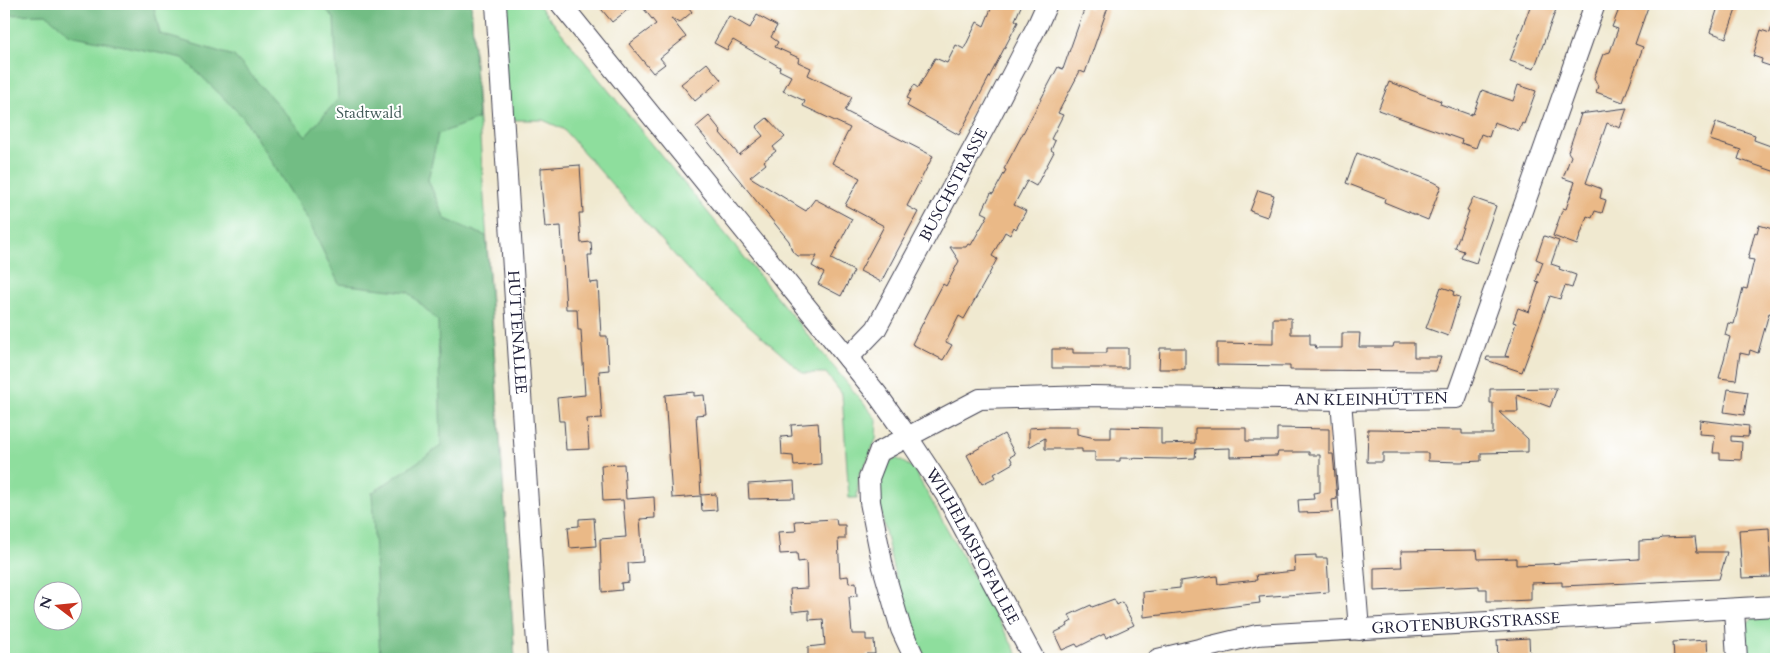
<svg xmlns="http://www.w3.org/2000/svg" width="1780" height="663" font-family="Cardo,serif">
<style>
.green{fill:#8ede9d;stroke:#58806c;fill-rule:evenodd}
.forest{fill:#72bd84;stroke:#4a7060}
.building{fill:#eab987}
.lines{fill:none;stroke-linecap:round;stroke-linejoin:round}
.street-casing{stroke:#414051;stroke-width:22}
.street{stroke:#fff;stroke-width:20}
.labels{text-anchor:middle;dominant-baseline:central;stroke-width:4;stroke-linejoin:round;paint-order:stroke}
.park-label{font-size:16px;fill:#425a58;stroke:#fff}
.street-label{font-size:16px;fill:#22223b;stroke:#fff}
</style>
<rect width="100%" height="100%" fill="#fff"/>
<filter id="ink" filterUnits="userSpaceOnUse"><feTurbulence type="fractalNoise" baseFrequency=".02" numOctaves="2"/><feDisplacementMap in="SourceGraphic" scale="10" xChannelSelector="R" yChannelSelector="G"/><feConvolveMatrix kernelMatrix="1 2 1 2 8 2 1 2 1" color-interpolation-filters="sRGB"/></filter>
<filter id="wash" filterUnits="userSpaceOnUse"><feTurbulence type="fractalNoise" baseFrequency=".0096" numOctaves="4" result="noise"/><feDisplacementMap in="SourceGraphic" scale="20" xChannelSelector="R" yChannelSelector="G"/><feGaussianBlur stdDeviation="1.12" result="paint"/><feColorMatrix in="noise" values="0 0 0 0 0 0 0 0 0 0 0 0 0 0 0 0 0 1.4 0 .05"/><feComposite in="paint" operator="in"/></filter>
<g filter="url(#wash)">
<rect width="100%" height="100%" fill="#f0e9d0"/>
<!-- green -->
<g class="green">
<path d="M4 4H471L515 659H4ZM42 590H72V620H42Z"/>
<polygon points="501,4 538,4 877,420 876,439 867,461 859,474 857,498 849,498 842,394 826,373 803,373 695,278 563,129 543,120 509,120"/>
<polygon points="896,458 913,468 1020,659 923,659 917,649 897,586 882,517 877,482 881,466"/>
<polygon points="1776,617 1776,659 1746,659 1743,626 1753,618"/>
</g>
<!-- forest -->
<polygon class="forest" points="4,4 182,4 154,8 160,34 234,56 306,136 338,99 334,18 321,4 471,4 478,119 438,134 428,180 445,219 486,236 515,659 380,659 372,493 441,446 438,321 408,292 339,284 307,218 243,117 183,58 70,35 46,14 4,15"/>
<g id="blocks">
<!-- building -->
<g class="building">
<polygon points="597,4 635,4 612,22"/>
<polygon points="640,4 686,4 692,12 679,23 671,18 686,37 660,58 665,64 653,73 629,44 656,24"/>
<polygon points="993,4 1022,4 1015,20 1018,22 959,135 907,106 910,100 907,98 914,85 918,88 935,58 947,63 956,45 964,49 977,22 984,26"/>
<polygon points="1092,4 1109,4 1085,73 1080,71 1058,113 1063,115 1051,139 1055,141 1051,150 1054,152 1036,186 1027,181 1014,205 1026,211 1016,229 1014,227 1010,235 1005,232 992,256 997,259 986,280 964,319 959,316 946,342 952,345 943,360 912,344 934,301 943,284 946,286 959,261 950,247 966,247 968,244 971,245 988,215 982,212 991,193 993,194 1006,170 1004,169 1058,67 1063,69 1085,7 1090,9"/>
<polygon points="1531,4 1558,4 1534,69 1510,61"/>
<polygon points="1621,4 1639,4 1648,7 1635,44 1643,47 1623,102 1596,92 1598,86 1594,78 1603,54 1610,52 1618,29 1612,27"/>
<polygon points="1719,4 1738,4 1726,38 1710,32"/>
<polygon points="757,15 777,26 771,37 778,42 775,47 799,58 798,62 811,68 808,75 852,97 845,111 933,156 907,206 918,212 881,282 860,271 884,226 845,205 860,178 832,163 850,128 803,106 805,101 783,91 791,76 779,70 780,67 733,40 727,50 714,43 729,16 750,28"/>
<polygon points="1772,24 1776,25 1776,68 1761,63 1762,59 1753,56 1761,30 1770,33"/>
<polygon points="707,63 721,80 695,101 681,84"/>
<polygon points="1389,82 1441,101 1440,104 1471,115 1471,113 1473,114 1482,90 1513,101 1518,85 1536,91 1524,124 1522,123 1519,131 1494,122 1489,137 1481,134 1476,148 1461,143 1462,140 1378,110"/>
<polygon points="1627,108 1620,128 1607,123 1586,183 1602,189 1600,198 1606,200 1602,213 1595,211 1592,218 1587,216 1577,245 1553,236 1563,208 1566,209 1575,182 1563,178 1571,156 1568,152 1581,114 1579,114"/>
<polygon points="709,116 721,131 720,133 739,155 763,136 756,127 767,118 785,137 773,147 776,151 764,161 766,164 750,177 806,211 815,199 852,219 831,259 854,271 841,296 818,284 824,273 812,266 817,256 798,256 792,251 789,241 696,127"/>
<polygon points="1716,122 1755,135 1754,140 1776,148 1776,172 1738,159 1741,150 1710,140"/>
<polygon points="1357,153 1434,182 1441,186 1428,220 1384,202 1385,198 1346,183"/>
<polygon points="580,165 583,213 579,213 581,243 591,242 592,255 588,255 590,283 598,282 601,336 607,336 609,370 599,371 602,418 587,419 589,449 566,450 564,421 559,421 557,398 585,395 581,330 578,330 577,309 566,309 561,226 545,227 541,183 541,168"/>
<polygon points="1258,190 1274,195 1267,217 1250,211"/>
<polygon points="1473,198 1496,206 1476,263 1461,258 1464,251 1455,248 1469,211 1467,210"/>
<polygon points="1759,225 1776,230 1776,315 1769,313 1758,353 1750,350 1749,355 1740,353 1736,380 1719,378 1730,337 1725,335 1728,323 1734,324 1743,288 1747,289 1754,260 1748,259 1755,232 1757,233"/>
<polygon points="1544,236 1559,241 1551,264 1560,267 1559,269 1576,275 1572,288 1565,286 1560,299 1550,296 1522,372 1486,360 1487,357 1509,357 1505,356 1516,323 1513,322 1518,308 1529,312 1539,282 1536,281 1543,262 1536,259"/>
<polygon points="1441,287 1454,291 1453,295 1460,297 1448,336 1426,328"/>
<polygon points="1273,318 1291,318 1291,334 1310,334 1310,345 1315,345 1316,348 1342,348 1342,333 1360,333 1359,347 1393,347 1394,343 1414,343 1414,357 1441,357 1436,371 1290,370 1290,366 1217,365 1217,343 1273,344"/>
<polygon points="1107,348 1128,348 1128,368 1052,368 1052,349 1073,349 1073,353 1107,353"/>
<polygon points="1160,348 1185,348 1185,369 1159,369"/>
<polygon points="1557,388 1550,407 1517,395 1518,412 1499,412 1528,439 1528,452 1481,453 1481,461 1460,462 1428,461 1428,453 1383,453 1383,462 1367,462 1368,429 1462,430 1462,434 1493,434 1493,403 1490,403 1490,389"/>
<polygon points="1728,389 1748,392 1744,415 1724,412"/>
<polygon points="694,392 694,396 704,395 706,414 696,415 701,495 716,494 717,510 702,511 701,496 672,498 665,395"/>
<polygon points="1700,420 1749,426 1748,437 1731,436 1731,441 1742,442 1741,460 1720,459 1720,453 1713,453 1715,435 1699,434"/>
<polygon points="818,423 819,434 820,434 821,464 794,466 793,456 782,455 781,437 792,436 791,425"/>
<polygon points="1045,427 1077,427 1077,434 1095,438 1111,438 1111,427 1161,428 1161,444 1195,443 1195,428 1246,428 1246,441 1277,441 1277,428 1329,429 1329,454 1333,454 1337,499 1332,500 1333,512 1299,513 1298,500 1314,499 1313,493 1320,492 1320,455 1309,455 1309,452 1278,452 1277,456 1230,457 1230,448 1196,449 1195,458 1170,459 1120,458 1120,461 1095,461 1095,452 1082,452 1082,449 1045,449 1045,438 1029,447 1029,428"/>
<polygon points="1004,434 1015,454 1010,457 1013,463 994,474 996,477 982,484 967,455"/>
<polygon points="624,464 626,499 654,497 655,518 640,519 643,562 628,563 629,582 621,583 622,590 602,592 600,539 626,537 623,500 603,501 601,465"/>
<polygon points="794,481 795,498 749,499 748,484"/>
<polygon points="594,518 596,546 570,548 568,527 579,526 579,519"/>
<polygon points="836,519 837,525 845,525 845,539 838,539 840,577 848,576 849,583 856,582 857,596 849,597 852,634 866,634 866,640 874,640 875,654 867,654 867,659 808,659 808,647 825,645 823,619 809,620 809,610 792,612 790,589 807,588 806,561 798,562 797,553 780,554 778,532 796,531 795,521"/>
<polygon points="1769,528 1771,577 1742,578 1739,530"/>
<polygon points="1695,537 1697,552 1727,552 1719,579 1562,586 1562,582 1531,583 1531,600 1507,601 1487,601 1487,589 1479,589 1479,586 1374,591 1374,568 1402,567 1401,551 1477,550 1478,559 1516,558 1516,565 1546,564 1639,559 1639,541 1659,540 1661,538"/>
<polygon points="1316,555 1316,558 1327,558 1329,592 1259,597 1260,603 1144,617 1143,592 1180,588 1180,581 1217,576 1218,584 1257,580 1256,575 1295,571 1294,556"/>
<polygon points="1114,599 1117,605 1122,602 1134,625 1106,638 1104,634 1078,647 1076,644 1062,650 1054,633 1068,626 1067,624 1072,621 1069,615 1091,605 1092,607"/>
<polygon points="1529,638 1530,659 1498,659 1497,640"/>
<polygon points="1707,640 1708,659 1674,659 1673,642"/>
</g>
</g>
</g>
<g filter="url(#ink)">
<use href="#blocks" fill-opacity="0" stroke="#414051" stroke-width="1"/>
<g class="lines">
<!-- street casing -->
<g class="street-casing">
<g id="street">
<path id="s1" d="M496 4 538 659"/>
<path id="s2" d="M561 4 877 394 907 436 946 495 1034 659"/>
<path id="s3" d="M848 358 876 329 988 121 1038 24 1047 4"/>
<polyline points="1341,400 1359,630"/>
<polyline points="1734,609 1737,659"/>
<path id="s4" d="M915 659 901 629 883 567 870 502 869 478 879 452 980 399 1091 396 1341 400 1456 398 1595 4"/>
<path id="s5" d="M1158 659 1257 635 1776 606"/>
</g>
</g>
<!-- street -->
<use href="#street" class="street"/>
</g>
</g>
<g class="labels">
<!-- park labels -->
<g class="park-label">
<text x="369" y="113">Stadtwald</text>
</g>
<!-- street labels -->
<g class="street-label">
<text stroke="none"><textPath href="#s3" startOffset="204">BUSCHSTRASSE</textPath></text>
<text stroke="none"><textPath href="#s1" startOffset="329">HÜTTENALLEE</textPath></text>
<text stroke="none"><textPath href="#s4" startOffset="721">AN KLEINHÜTTEN</textPath></text>
<text stroke="none"><textPath href="#s2" startOffset="682">WILHELMSHOFALLEE</textPath></text>
<text stroke="none"><textPath href="#s5" startOffset="311">GROTENBURGSTRASSE</textPath></text>
</g>
</g>
<!-- margin -->
<rect width="1780" height="663" fill="none" stroke="#fff" stroke-width="20"/>
<!-- north arrow -->
<g transform="translate(58 606) rotate(286)"><circle r="24" fill="#ffffff" stroke="#a7a7b1"/>
<path d="M0-4L9 19L0 12L-9 19Z" fill="#c8321e"/>
<text y="-8" font-size="14" font-weight="bold" text-anchor="middle" fill="#22223b">N</text>
</g>
</svg>
